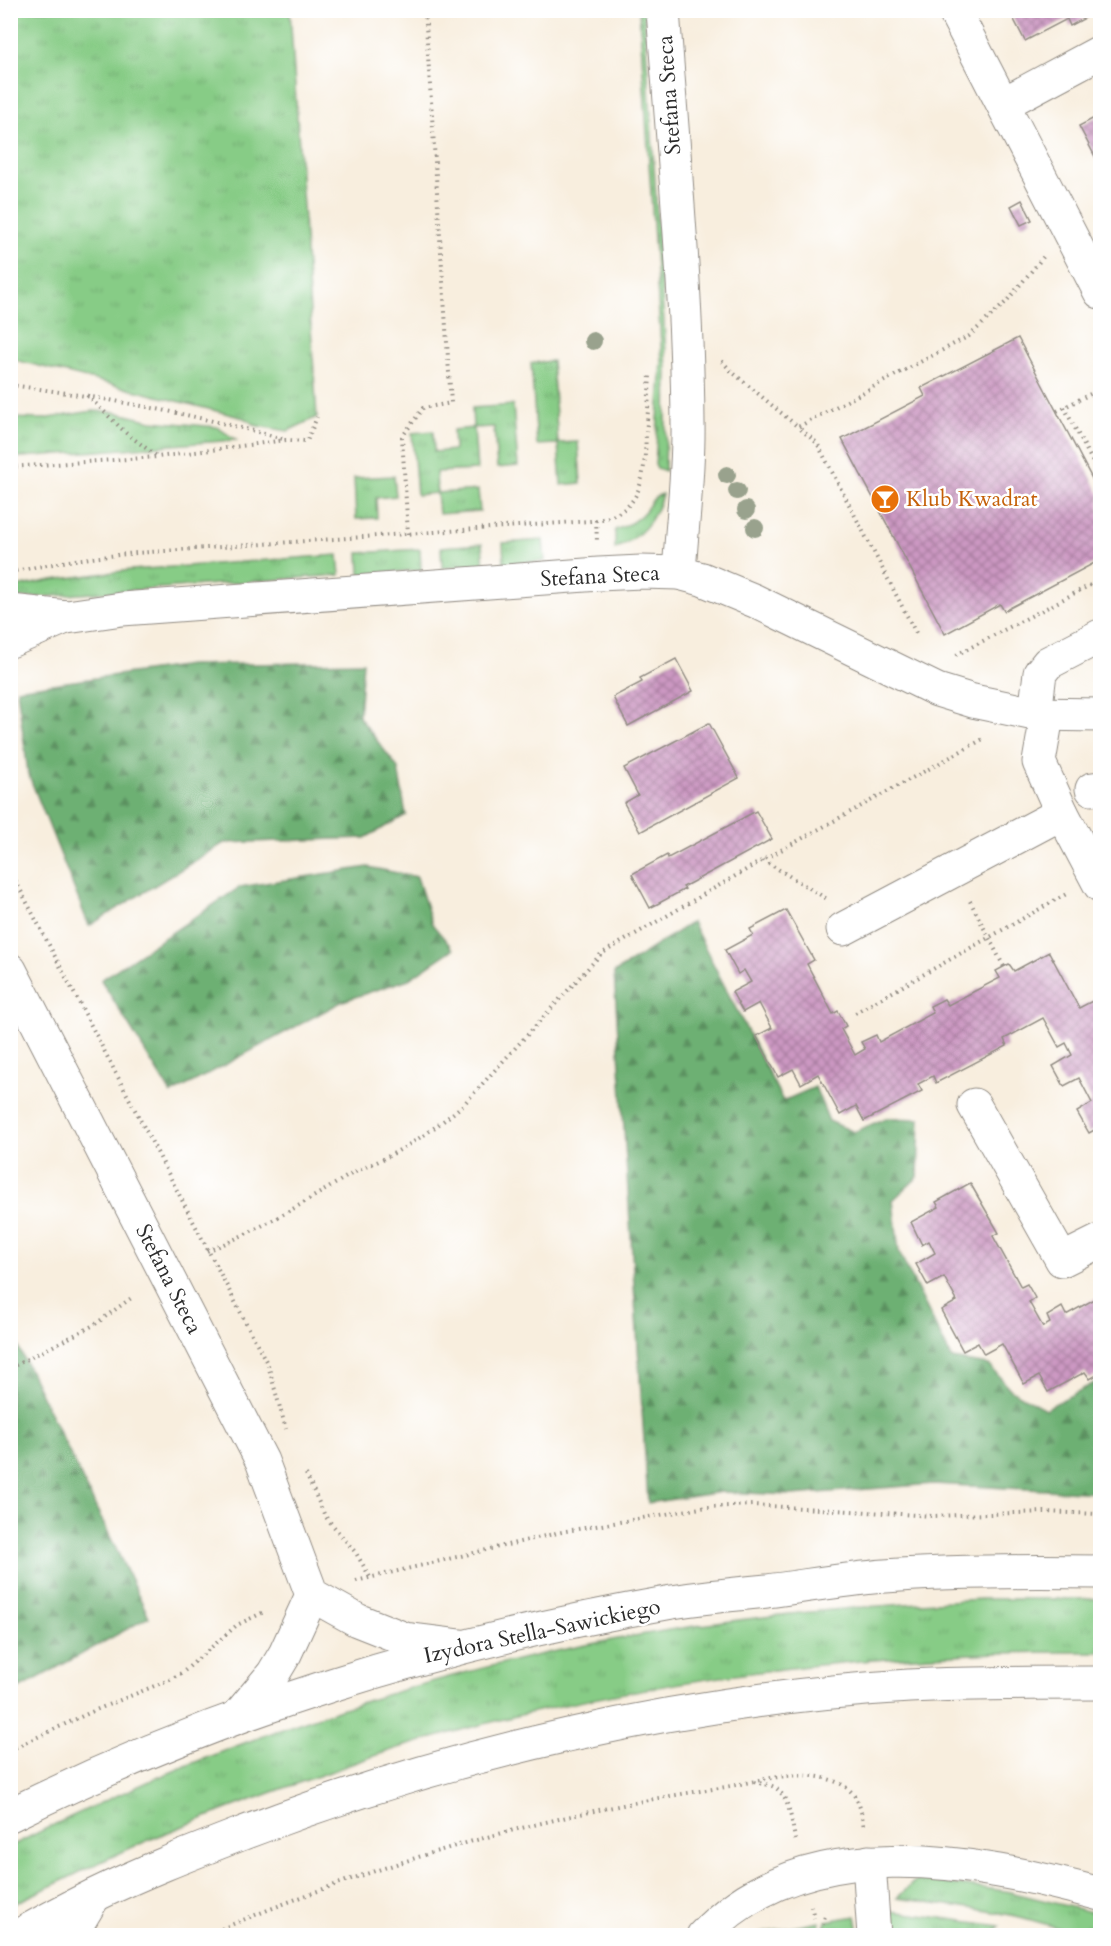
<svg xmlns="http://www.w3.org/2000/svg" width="1111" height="1946" font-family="Cardo,serif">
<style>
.grass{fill:url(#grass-tufts);stroke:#597c58;stroke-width:1.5}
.forest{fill:url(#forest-firs);stroke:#4c6e4f;stroke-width:1.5}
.building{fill:url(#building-cross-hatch)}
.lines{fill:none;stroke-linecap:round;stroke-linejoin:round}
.minor-casing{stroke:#928c84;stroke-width:35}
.major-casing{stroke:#928c84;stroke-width:35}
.path{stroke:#928c84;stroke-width:4;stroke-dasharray:1.5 4.5;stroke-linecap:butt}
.minor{stroke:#fff;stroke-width:33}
.major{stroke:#fff;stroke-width:33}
.tree{fill:#99a28d}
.labels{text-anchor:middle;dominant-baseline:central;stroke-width:5;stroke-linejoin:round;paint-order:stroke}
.street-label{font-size:22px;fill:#2b2b2b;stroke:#fff}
.food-label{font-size:22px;fill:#c56008;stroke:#fff;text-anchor:start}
</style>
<defs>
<pattern id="grass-tufts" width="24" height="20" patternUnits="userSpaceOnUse" patternTransform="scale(1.5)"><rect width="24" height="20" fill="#87cc86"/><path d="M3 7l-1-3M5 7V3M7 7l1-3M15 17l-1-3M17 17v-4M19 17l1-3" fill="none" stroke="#75af74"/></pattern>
<pattern id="forest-firs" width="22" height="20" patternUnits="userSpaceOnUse" patternTransform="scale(1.5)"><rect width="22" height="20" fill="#6db073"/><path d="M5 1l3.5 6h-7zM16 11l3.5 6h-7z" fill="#5a8f5f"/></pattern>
<pattern id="building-cross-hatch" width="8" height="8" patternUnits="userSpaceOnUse" patternTransform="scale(1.5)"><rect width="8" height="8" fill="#cc98c2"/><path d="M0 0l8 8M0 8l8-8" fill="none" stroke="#a67c9e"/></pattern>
</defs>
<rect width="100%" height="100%" fill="#fff"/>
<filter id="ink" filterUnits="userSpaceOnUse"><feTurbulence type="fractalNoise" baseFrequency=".0167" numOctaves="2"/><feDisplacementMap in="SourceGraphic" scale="12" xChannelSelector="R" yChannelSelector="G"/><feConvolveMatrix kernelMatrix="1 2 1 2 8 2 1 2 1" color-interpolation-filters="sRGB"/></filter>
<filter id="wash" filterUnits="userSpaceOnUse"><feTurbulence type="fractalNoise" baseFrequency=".008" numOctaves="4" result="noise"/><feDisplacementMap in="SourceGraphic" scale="24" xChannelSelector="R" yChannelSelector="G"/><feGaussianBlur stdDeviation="1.35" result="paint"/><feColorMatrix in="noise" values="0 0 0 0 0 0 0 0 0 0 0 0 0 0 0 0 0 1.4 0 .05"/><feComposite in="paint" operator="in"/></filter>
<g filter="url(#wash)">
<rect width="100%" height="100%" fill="#f8eede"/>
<!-- grass -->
<g class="grass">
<polygon points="11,10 290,11 317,417 288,431 257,426 244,418 11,359"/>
<polygon points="639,11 644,11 667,369 665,471 657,468 655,464 662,361"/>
<polygon points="552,361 558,443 578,442 581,483 561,485 558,444 537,445 531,363"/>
<polygon points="513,405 518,466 497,468 494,427 474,428 477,470 436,472 437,493 478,490 480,511 439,514 437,493 417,495 412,433 433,431 434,452 454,450 453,430 473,428 472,408"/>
<polygon points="93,411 114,412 152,421 217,427 236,440 11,458 11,418 42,419"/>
<polygon points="394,476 396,496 376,498 377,518 356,519 354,478"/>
<path d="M662 494C655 521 641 537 615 549V530C627 526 637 521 645 511 651 503 652 497 662 494Z"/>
<polygon points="543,540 545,561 504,564 503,543"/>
<polygon points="482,544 484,565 442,568 441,547"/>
<polygon points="420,549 421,570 360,574 359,553"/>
<polygon points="338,555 340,575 11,599 11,588 52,580 131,570"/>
<path d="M982 1599H1100V1652C867 1650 629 1679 405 1746 380 1753 355 1763 330 1772 269 1793 209 1815 149 1840 102 1860 57 1884 11 1905V1846C206 1747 417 1674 634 1636 749 1615 865 1606 982 1599Z"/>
<path d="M924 1878H933V1882L1006 1891 1100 1914V1935C1073 1935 1046 1923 1020 1917 979 1908 938 1904 897 1898L914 1882Z"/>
<polygon points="891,1911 1000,1926 990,1935 890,1935 889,1918"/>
<polygon points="856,1916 858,1927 852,1934 823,1936 826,1921"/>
<polygon points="820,1922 818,1935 753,1935"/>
</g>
<!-- forest -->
<g class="forest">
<polygon points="363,662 359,717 398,768 406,815 365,838 224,843 89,926 28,773 17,689 189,665"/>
<polygon points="368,867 417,877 432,924 453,949 409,979 343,1001 171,1094 101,980 240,887"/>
<polygon points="692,922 783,1101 815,1087 829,1121 854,1132 886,1118 920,1119 918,1177 893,1200 899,1252 952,1359 989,1365 1011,1390 1045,1409 1100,1380 1100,1493 933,1484 792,1495 722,1492 648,1503 614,973"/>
<polygon points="10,1330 149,1617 11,1693 10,1693"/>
</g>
<g id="blocks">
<!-- building -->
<g class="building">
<polygon points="1009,10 1083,10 1087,17 1070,26 1067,19 1025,41"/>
<polygon points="1100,115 1100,166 1079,126"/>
<polygon points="1022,200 1032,220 1021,225 1011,206"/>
<polygon points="1018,338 1100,494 1100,560 1004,611 1000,604 945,634 842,439 925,396 921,388"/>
<polygon points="676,659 693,691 628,726 613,697 642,682 640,678"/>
<polygon points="709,723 739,778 640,832 624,803 638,795 624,768"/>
<polygon points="756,811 772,839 683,887 685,889 650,908 632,874 667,855 668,858"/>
<polygon points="786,910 814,960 807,964 833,1014 838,1011 846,1026 841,1029 855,1055 865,1049 861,1042 876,1035 879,1042 933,1013 930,1006 944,999 948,1005 1000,978 996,971 1009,964 1014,971 1049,952 1079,1008 1100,997 1100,1127 1089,1133 1077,1112 1092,1103 1079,1078 1064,1086 1053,1066 1072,1055 1066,1043 1059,1047 1043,1018 1004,1039 1007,1046 936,1083 933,1076 918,1084 922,1091 864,1121 856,1106 840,1115 818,1074 801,1084 793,1069 778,1077 756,1036 772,1028 759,1003 743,1012 732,992 751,982 744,970 738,974 725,950 753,935 750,929"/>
<polygon points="970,1183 999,1233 993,1236 1021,1287 1027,1284 1035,1298 1029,1302 1043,1327 1050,1323 1047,1316 1062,1307 1066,1315 1100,1296 1100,1373 1090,1379 1085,1372 1048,1392 1039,1376 1024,1384 1002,1344 984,1354 978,1343 963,1351 941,1310 957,1301 944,1277 928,1286 916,1264 935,1253 929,1241 922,1245 911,1222 939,1207 936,1202"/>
</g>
</g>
</g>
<g filter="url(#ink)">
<use href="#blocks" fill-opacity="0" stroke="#928c84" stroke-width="1.5"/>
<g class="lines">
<!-- minor casing -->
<g class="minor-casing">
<g id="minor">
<path d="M663 10C673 148 687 286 688 423 689 473 682 523 679 573"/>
<polyline points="954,10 1100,292"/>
<polyline points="1003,104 1100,52"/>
<polyline points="10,611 67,617 122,609 599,574 641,572 679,573 702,579 755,601 937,690 973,701 1035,714 1100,715"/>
<polyline points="10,641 63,618"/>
<polyline points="1035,714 1040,673 1048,663 1100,636"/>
<polyline points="1047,716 1039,762 1062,813 1100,885"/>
<polyline points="1092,789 1100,788"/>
<polyline points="843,929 1062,813"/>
<polyline points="10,970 262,1461 312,1595 357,1620 405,1639 461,1646"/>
<polyline points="974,1105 1062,1260 1100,1241"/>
<polyline points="239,1715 273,1674 285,1654 312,1595"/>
<polyline points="869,1862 874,1936"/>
<polyline points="70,1936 94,1896"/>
<path d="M703 1936C804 1827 974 1860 1100 1894"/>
</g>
</g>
<!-- major casing -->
<g class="major-casing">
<g id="major">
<path d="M10 1815C222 1710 439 1643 672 1602 703 1597 735 1594 767 1591 806 1586 846 1579 885 1576 957 1571 1029 1571 1100 1572"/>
<path d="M18 1936C43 1922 67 1909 93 1896 140 1873 189 1854 238 1835 448 1754 684 1699 909 1686 973 1683 1036 1683 1100 1683"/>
</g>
</g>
<!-- path -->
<g class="path">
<polyline points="722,361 731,371 798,427"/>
<path d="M10 385C102 397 194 414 283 439"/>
<polyline points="87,395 126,433 158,457"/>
<polyline points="1064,407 1100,476"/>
<polyline points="1057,411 1100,389"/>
<polyline points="10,467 158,457 286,440 307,441 317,417"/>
<polyline points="596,520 597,541"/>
<polyline points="408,534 402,437 423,408 451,403 425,10"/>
<path d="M10 572 74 560 136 553 590 521C644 515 644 478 646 434 648 414 649 394 650 374"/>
<polyline points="916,633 817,443 798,427 969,336 1005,303 1044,256"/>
<polyline points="956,655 1100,580"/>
<polyline points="763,860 827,899"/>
<polyline points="10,870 268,1365 286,1429"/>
<polyline points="970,901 1004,967"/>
<polyline points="855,1013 1068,893"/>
<path d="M207 1251C257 1231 302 1204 348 1176 360 1169 373 1164 385 1158 414 1143 440 1125 464 1104L601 954 763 860 985 738"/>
<polyline points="10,1368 94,1325 134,1296"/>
<polyline points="306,1474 325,1516 356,1553 370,1577"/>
<polyline points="356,1581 566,1531 707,1507 753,1505 933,1516 1044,1512 1100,1514"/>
<polyline points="10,1750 91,1712 169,1680 183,1672 237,1625 266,1611"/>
<path d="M754 1782C762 1784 771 1784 777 1789 791 1800 792 1827 796 1843"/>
<polyline points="811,1906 814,1918"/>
<path d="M205 1936C369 1865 542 1815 719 1788 758 1782 801 1766 839 1783 859 1793 861 1809 864 1828"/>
<polyline points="820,1936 825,1916"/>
</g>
<!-- minor -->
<use href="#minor" class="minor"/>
<!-- major -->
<use href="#major" class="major"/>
</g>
<!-- trees -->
<g class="tree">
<circle cx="593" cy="341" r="9"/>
<circle cx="727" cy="475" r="9"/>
<circle cx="737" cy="491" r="9"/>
<circle cx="746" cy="510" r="9"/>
<circle cx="755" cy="528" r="9"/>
</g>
</g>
<!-- icons -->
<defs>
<g id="bar-disc" transform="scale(1.5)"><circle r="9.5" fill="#e8710a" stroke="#fff"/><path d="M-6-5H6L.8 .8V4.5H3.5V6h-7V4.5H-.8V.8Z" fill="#fff"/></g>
</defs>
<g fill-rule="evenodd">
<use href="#bar-disc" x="885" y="499"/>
</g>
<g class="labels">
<!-- street labels -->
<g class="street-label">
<text transform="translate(669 95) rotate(-94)">Stefana Steca</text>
<text transform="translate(600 576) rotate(-3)">Stefana Steca</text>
<text transform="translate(169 1279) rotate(63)">Stefana Steca</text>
<text transform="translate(542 1631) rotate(-12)">Izydora Stella-Sawickiego</text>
</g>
<!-- food labels -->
<g class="food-label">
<text x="906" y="499">Klub Kwadrat</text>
</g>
</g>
<!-- margin -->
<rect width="1111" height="1946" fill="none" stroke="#fff" stroke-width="36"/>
</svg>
